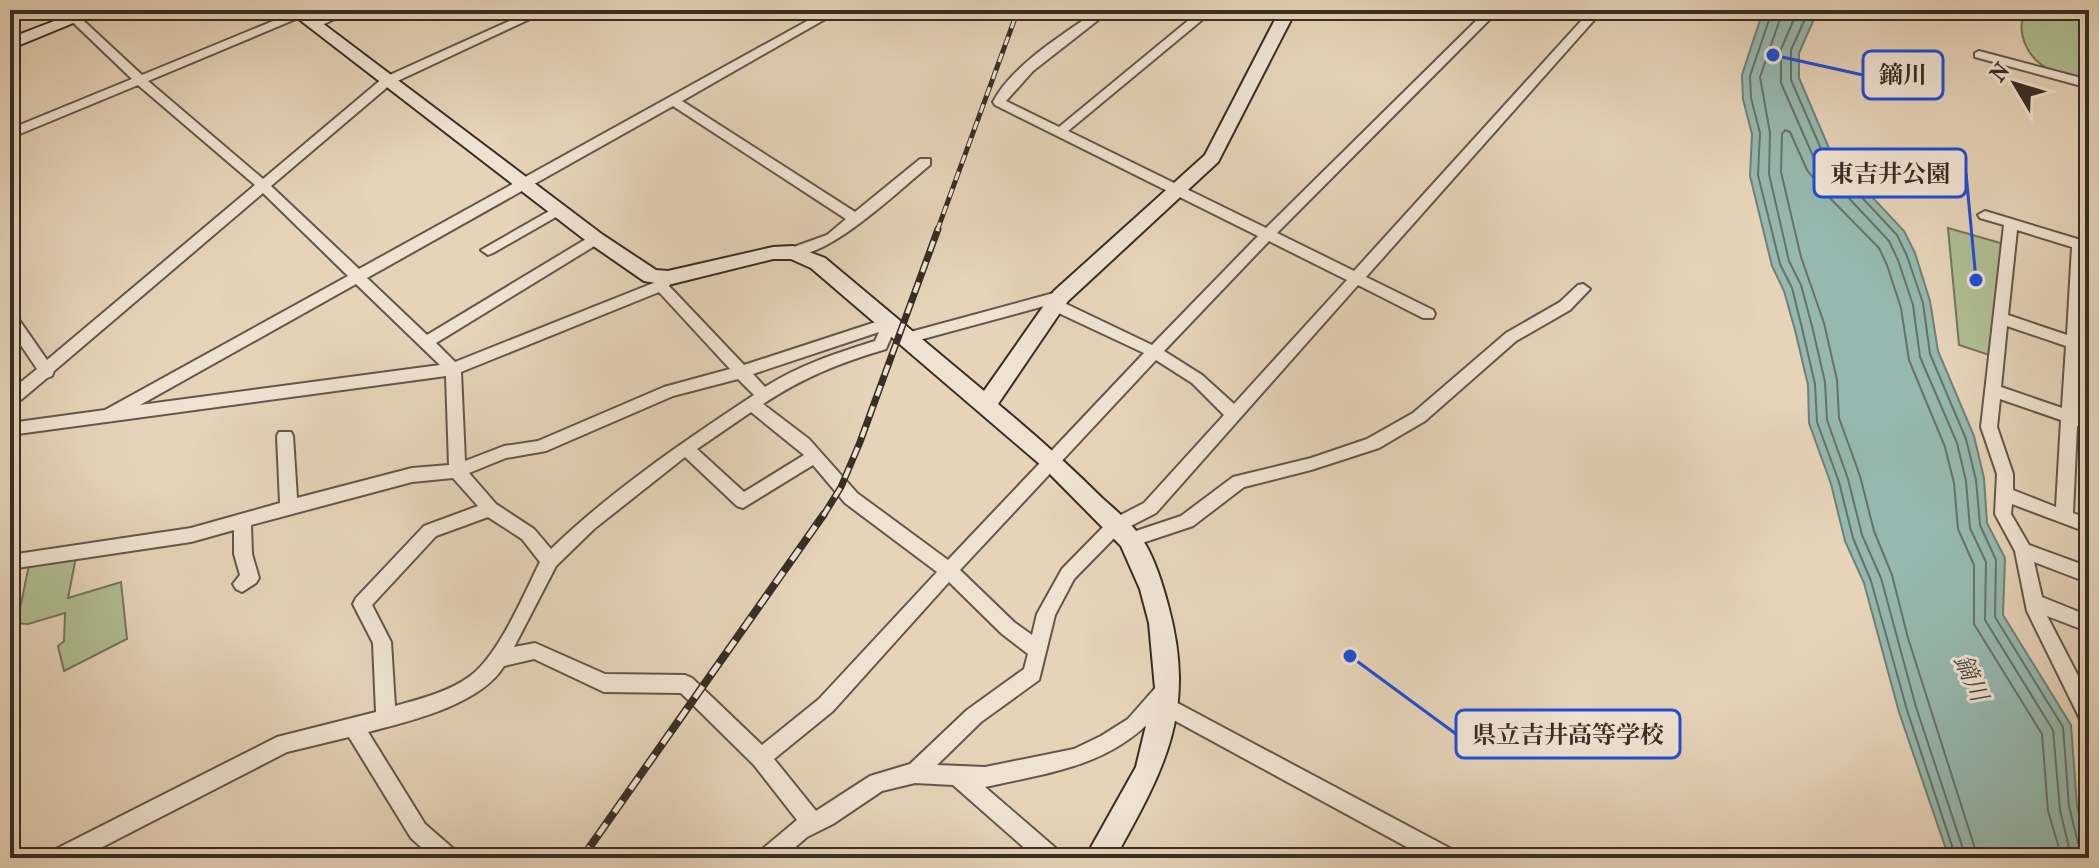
<svg xmlns="http://www.w3.org/2000/svg" width="2099" height="868" font-family="'IM FELL French Canon','Noto Serif JP',serif">
<style>
.green{fill:#b0be93;stroke:#74765c;stroke-width:2}
.water{fill:#96b8ae;stroke:#708177;stroke-width:2}
.lines{fill:none;stroke-linecap:round;stroke-linejoin:round}
.shore{stroke:#67736a;stroke-width:2}
.street-casing{stroke:#64574a;stroke-width:4}
.secondary-casing{stroke:#382e25;stroke-width:4}
.street{fill:#efe2d1;fill-rule:evenodd}
.secondary{fill:#efe2d1;fill-rule:evenodd}
.rail-far2-casing{stroke:#382e25;stroke-width:5}
.rail-far1-casing{stroke:#382e25;stroke-width:7}
.rail-casing{stroke:#382e25;stroke-width:8}
.rail-far2{stroke:#efe2d1;stroke-width:3;stroke-dasharray:9;stroke-linecap:butt}
.rail-far1{stroke:#efe2d1;stroke-width:4;stroke-dasharray:11;stroke-linecap:butt}
.rail{stroke:#efe2d1;stroke-width:5;stroke-dasharray:14;stroke-linecap:butt}
.labels{text-anchor:middle;dominant-baseline:central;stroke-width:6;stroke-linejoin:round;paint-order:stroke}
.water-label{font-size:24px;font-style:italic;fill:#4b4a40;stroke:#efe2d1}
.leader{fill:none;stroke:#1d4ed8;stroke-width:3}
.callout-dot{fill:#1d4ed8;stroke:#efe2d1;stroke-width:3}
.callout{fill:#efe2d1;stroke:#1d4ed8;stroke-width:3}
.callout-label{font-size:24px;text-anchor:middle;font-weight:bold;fill:#382e25}
</style>
<rect width="100%" height="100%" fill="#e6d3b8"/>
<filter id="stains"><feTurbulence type="fractalNoise" baseFrequency=".0025" numOctaves="4"/><feColorMatrix values="0 0 0 0 .2 0 0 0 0 .09 0 0 0 0 .02 0 0 0 .5 -.17"/></filter>
<radialGradient id="worn" r=".72"><stop offset=".6" stop-color="#630" stop-opacity="0"/><stop offset="1" stop-color="#630" stop-opacity=".3"/></radialGradient>
<!-- green -->
<g class="green">
<path d="M2030 10 2089 15V78C2077 76 2062 75 2051 70 2029 61 2016 35 2024 13Z"/>
<polygon points="1948,228 2004,244 1989,355 1959,345"/>
<polygon points="76,557 68,598 121,582 127,639 64,671 58,646 64,641 65,613 28,624 17,623 29,565"/>
</g>
<!-- water -->
<polygon class="water" points="1759,10 1818,10 1799,53 1799,78 1831,153 1904,231 1915,253 1930,301 1938,351 1974,436 1984,478 1987,523 2005,558 2003,615 2071,725 2077,806 2089,858 1949,858 1899,712 1864,583 1845,541 1831,484 1809,423 1808,385 1795,330 1784,291 1772,266 1750,176 1752,134 1743,99 1742,75 1761,17 1756,14"/>
<g class="lines">
<!-- shore -->
<g class="shore">
<polyline points="1766,10 1769,20 1750,76 1751,98 1760,133 1758,175 1780,264 1792,288 1802,328 1815,384 1817,422 1839,482 1853,538 1871,581 1907,710 1956,858"/>
<polyline points="1778,10 1779,22 1760,77 1770,133 1769,174 1789,261 1801,285 1812,326 1825,382 1827,420 1848,479 1862,535 1881,578 1916,707 1966,858"/>
<polyline points="1798,10 1781,49 1781,83 1816,163 1889,241 1898,260 1913,305 1920,357 1957,443 1966,481 1970,528 1986,562 1985,620 2053,730 2060,810 2069,848 2082,858"/>
<polyline points="1809,10 1791,50 1791,80 1825,158 1897,235 1907,256 1923,303 1930,354 1966,439 1976,480 1980,525 1996,560 1995,617 2063,727 2069,806 2078,843 2089,848"/>
<polyline points="1978,858 1908,638 1892,575 1874,531 1860,476 1839,418 1837,380 1824,323 1801,257 1781,172 1782,134 1785,130 1790,132 1807,170 1823,191 1879,248 1887,265 1901,308 1909,360 1945,447 1954,483 1958,529 1974,565 1974,624 2042,734 2048,811 2062,858"/>
</g>
<!-- street casing -->
<g class="street-casing">
<g id="street">
<path d="M60 10H72L142 75 295 12H303V16L148 81 263 179 383 78 534 10H549L391 84 271 186 359 269 827 10H841L682 101 855 212 920 159H930V165C900 189 826 262 788 255L786 252 788 249 827 235 846 219 673 106 367 278 427 335 591 236H601L603 239 601 242 436 343 455 362 656 282 667 274 674 279 669 286 744 365 885 319H895L897 323 886 349C839 363 804 377 763 404L809 439 857 493 948 560 1144 353 1050 309 1048 305 908 343 903 342 901 338 903 334 1061 291 1068 296 1060 301 1152 345 1258 236 995 105 993 102C1012 65 1064 34 1098 10H1111L1033 71 1006 101 1059 127 1201 10H1214L1068 131 1266 228 1487 10H1499L1277 233 1354 271 1591 10H1603L1366 277 1433 310 1435 314 1433 318H1423L1358 285 1156 513 1121 531 1074 579 1055 615 1039 680 981 722 937 765 985 767 1074 749 1101 736 1128 719 1157 686 1164 683 1171 686 1173 692 1170 699 1455 851 1458 858H1427L1159 712C1112 766 1052 772 985 787L1059 851 1062 858H1036L953 785 915 783 882 791 833 824 807 837 783 858H757L760 851 797 820 754 765 681 693 604 692 534 659 504 666C480 705 410 721 368 732L425 824 456 851 459 858H433L411 838 349 737 287 752 81 858H49L52 851 277 737 376 712 373 643 353 604 356 598 424 526 478 506 453 478 412 482 251 525 252 554 259 578 256 583 242 592 236 589 233 584 240 575 234 554V530L191 542 10 569V555L191 528 280 503 277 436 279 432H291L293 436 297 498 412 468 449 465 446 376 10 435V423L105 410 348 276 263 193 54 371 52 376 47 378 16 404 10 406V391L37 369 10 329V313L15 314 47 360 255 185 138 85 10 138V129L132 79ZM1269 241 1347 280 1234 404 1202 375 1164 351ZM356 284 440 365 140 405ZM659 292 730 369 664 387 538 441 504 446 465 461 461 372ZM879 332 875 341C837 353 799 365 765 387L753 374ZM1156 360 1192 383 1224 415 1144 503 1109 521 1062 569 1037 614 1032 635 1014 622 960 570ZM738 379 754 395C683 442 612 490 551 549L534 529 496 504 469 473 506 458 546 451 673 396ZM751 412 804 455 744 492 697 449ZM685 457 737 506 743 508 813 465 845 503 937 572 819 699 762 745 692 678 685 675 605 674 535 643 514 647 556 566 594 529ZM488 517 522 539 540 562C524 594 498 657 469 677 448 692 420 699 395 706L391 642 372 605 436 536ZM949 582 1002 634 1028 654 1024 669 967 710 910 764 870 776 816 811 774 759 833 711Z"/>
<polygon points="338,10 353,10 318,27 308,25"/>
<polygon points="1979,51 2089,80 2089,88 1975,57 1975,53"/>
<polygon points="558,206 563,207 563,213 493,253 488,255 481,250"/>
<path d="M1985 211 2084 241 2086 244 2081 340 2089 342V353L2081 351 2078 414 2089 418V430L2077 426 2073 513 2089 519V533L2012 504 2011 514 2029 545 2089 567V583L2034 562 2042 597 2089 616V632L2047 616 2089 697V726L2082 723 2027 611 2015 551 1995 514 1997 474 1981 427 2004 225 1980 218 1978 215ZM2017 230 2072 247 2067 335 2008 315ZM2007 326 2066 346 2062 408 2001 387ZM2000 399 2061 420 2056 507 2013 490V474L1997 427Z"/>
<polygon points="1583,284 1590,289 1570,310 1516,341 1425,421 1379,448 1311,470 1244,487 1193,526 1130,547 1124,545 1121,540 1124,535 1181,516 1233,477 1311,458 1367,439 1413,413 1506,333 1560,302 1578,285"/>
</g>
</g>
<!-- secondary casing -->
<g class="secondary-casing">
<g id="secondary">
<polygon points="83,10 105,10 10,49 10,38"/>
<path d="M287 10H305L603 235 656 270 668 271 773 247 793 246 825 258 984 391 1054 291 1205 155 1280 10H1296L1218 162 1068 301 998 404C1034 434 1069 465 1102 498 1114 509 1127 519 1137 532 1152 550 1162 582 1168 605 1197 711 1165 768 1115 858H1085L1136 767 1155 688 1149 623 1140 589 1121 546 1042 466 811 268 791 259H773L668 285 644 281 589 243Z"/>
</g>
</g>
<!-- street -->
<use href="#street" class="street"/>
<!-- secondary -->
<use href="#secondary" class="secondary"/>
<!-- rail-far2 casing -->
<g class="rail-far2-casing">
<polyline id="rail-far2" points="937,231 1018,10"/>
</g>
<!-- rail-far1 casing -->
<g class="rail-far1-casing">
<polyline id="rail-far1" points="823,516 841,487 860,442 938,229"/>
</g>
<!-- rail casing -->
<g class="rail-casing">
<polyline id="rail" points="582,858 824,514"/>
</g>
<!-- rail-far2 -->
<use href="#rail-far2" class="rail-far2"/>
<!-- rail-far1 -->
<use href="#rail-far1" class="rail-far1"/>
<!-- rail -->
<use href="#rail" class="rail"/>
</g>
<g class="labels">
<!-- water labels -->
<g class="water-label">
<text transform="translate(1971 678) rotate(66)">鏑川</text>
</g>
</g>
<!-- callouts -->
<path class="leader" d="M1773 55L1863 75M1976 280L1966 173M1350 656L1456 734"/>
<g class="callout-dot">
<circle cx="1773" cy="55" r="8"/>
<circle cx="1976" cy="280" r="8"/>
<circle cx="1350" cy="656" r="8"/>
</g>
<g class="callout">
<rect x="1863" y="51" width="80" height="48" rx="8"/>
<rect x="1814" y="149" width="152" height="48" rx="8"/>
<rect x="1456" y="710" width="224" height="48" rx="8"/>
</g>
<g class="callout-label">
<text x="1903" y="83">鏑川</text>
<text x="1890" y="182">東吉井公園</text>
<text x="1568" y="743">県立吉井高等学校</text>
</g>
<!-- margin -->
<rect width="2099" height="868" fill="none" stroke="#e6d3b8" stroke-width="40"/>
<rect x="12" y="12" width="2075" height="844" fill="none" stroke="#382e25" stroke-width="4"/>
<rect x="20" y="20" width="2059" height="828" fill="none" stroke="#382e25" stroke-width="2"/>
<!-- north arrow -->
<g transform="translate(2015 84) rotate(308)" stroke="#efe2d1" stroke-width="6" paint-order="stroke">
<path d="M0-6L14 30L0 20L-14 30Z" fill="#382e25"/>
<text y="-12" font-size="22" font-weight="bold" text-anchor="middle" fill="#382e25">N</text>
</g>
<rect width="100%" height="100%" filter="url(#stains)"/>
<rect width="100%" height="100%" fill="url(#worn)"/>
</svg>
